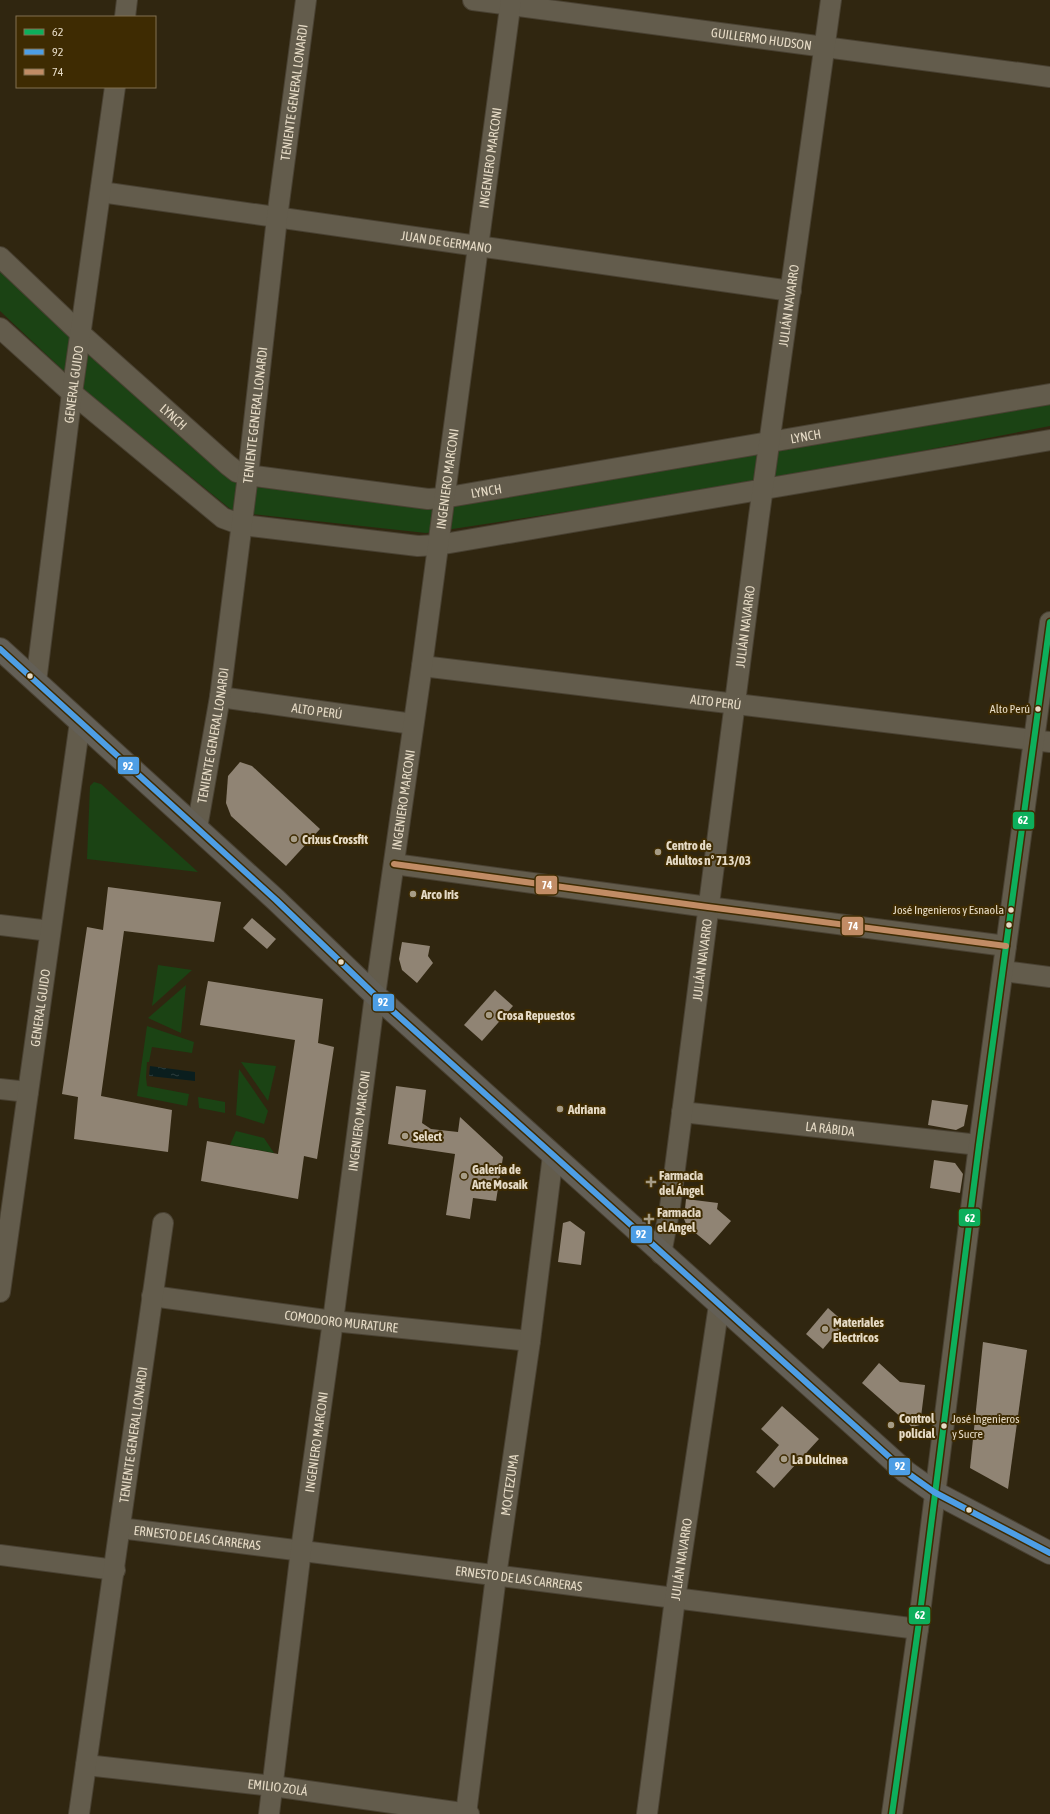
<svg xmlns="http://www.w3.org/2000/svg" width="1050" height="1814" font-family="'Asap Condensed',sans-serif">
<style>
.park{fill:#1b4314}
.water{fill:url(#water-ripples)}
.building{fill:#908474}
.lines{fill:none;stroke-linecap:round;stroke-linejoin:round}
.minor-casing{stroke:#494132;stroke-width:22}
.major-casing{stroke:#494132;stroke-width:24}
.minor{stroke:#635c4c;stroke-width:20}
.major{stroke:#635f56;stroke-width:22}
.bus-1-casing{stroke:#3e2b02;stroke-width:9}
.bus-2-casing{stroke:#3e2b02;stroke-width:9}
.bus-3-casing{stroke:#3e2b02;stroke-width:9}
.bus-1{stroke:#0daf5c;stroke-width:6}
.bus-2{stroke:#4d9ee5;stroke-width:6}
.bus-3{stroke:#c18c65;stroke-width:6}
.bus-dot{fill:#e6dbc6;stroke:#3e2b02;stroke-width:1.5}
.poi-dot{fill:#a69c86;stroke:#3e2b02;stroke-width:1.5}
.labels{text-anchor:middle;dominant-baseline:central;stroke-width:4;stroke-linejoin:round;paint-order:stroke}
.bus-label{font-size:12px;fill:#e6dbc6;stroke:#3e2b02;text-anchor:end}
.street-label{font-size:13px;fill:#e6dbc6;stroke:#3e2b02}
.poi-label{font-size:13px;font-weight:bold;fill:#e6dbc6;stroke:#3e2b02;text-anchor:start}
.line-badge{stroke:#3e2b02;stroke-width:1.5}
.badge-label{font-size:11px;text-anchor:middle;font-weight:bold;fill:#fff}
</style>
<defs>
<pattern id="water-ripples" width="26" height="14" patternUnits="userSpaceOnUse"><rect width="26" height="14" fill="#0a1e1e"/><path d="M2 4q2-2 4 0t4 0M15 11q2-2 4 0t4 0" fill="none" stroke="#2e3e3d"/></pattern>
</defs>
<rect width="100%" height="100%" fill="#302610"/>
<!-- park -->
<g class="park">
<polygon points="0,267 244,486 432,504 1050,400 1050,426 761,482 426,533 234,512 82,388 0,311"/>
<polygon points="94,782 101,784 198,872 87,859 90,786"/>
<polygon points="158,965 192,970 152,1006"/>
<polygon points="186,985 181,1033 148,1018"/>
<polygon points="147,1026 194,1042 192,1053 152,1047 149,1062 147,1062 146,1077 147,1086 189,1094 187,1106 137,1096"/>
<polygon points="241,1062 276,1066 268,1101"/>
<polygon points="239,1069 268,1111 264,1124 236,1115"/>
<polygon points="198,1097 225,1102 225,1113 199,1108"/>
<polygon points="236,1131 264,1138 274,1153 230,1145"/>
</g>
<!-- water -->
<polygon class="water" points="150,1066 195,1072 195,1081 149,1076"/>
<!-- building -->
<g class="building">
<polygon points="240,762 252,766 320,829 286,866 231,816 226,803 228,776"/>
<polygon points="108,887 221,902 214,942 124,931 101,1096 172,1110 168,1152 74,1139 78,1097 62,1094 87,927 103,930"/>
<polygon points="252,918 276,939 267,949 243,928"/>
<polygon points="402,942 430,946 428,956 433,963 417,983 402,970 399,959"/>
<polygon points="208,981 323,999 318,1043 334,1047 317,1159 304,1156 298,1199 201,1181 207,1141 278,1154 295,1040 200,1025"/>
<polygon points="495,990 513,1006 482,1041 464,1025"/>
<polygon points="396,1086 426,1090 422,1123 431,1129 458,1132 460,1117 503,1157 496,1201 473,1198 470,1219 446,1215 455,1154 388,1144"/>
<polygon points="932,1100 968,1105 964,1126 956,1130 928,1125"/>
<polygon points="934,1160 955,1163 963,1174 960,1193 930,1188"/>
<polygon points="686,1199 718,1203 717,1209 731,1221 710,1245 687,1226 684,1219"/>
<polygon points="570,1221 585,1232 581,1265 558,1262 563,1223"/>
<polygon points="828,1308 845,1323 823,1349 806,1334"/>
<polygon points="983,1342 1027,1350 1008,1489 970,1468"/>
<polygon points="879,1363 900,1382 925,1385 920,1425 912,1427 862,1383"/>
<polygon points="782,1406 819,1439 774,1488 756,1472 779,1445 761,1429"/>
</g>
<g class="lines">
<!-- minor casing -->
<g class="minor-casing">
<g id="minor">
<path id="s1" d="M473 0 1050 77"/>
<polyline points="125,17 127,0"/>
<path id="s2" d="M101 192 791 291"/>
<path id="s3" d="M0 257 81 334 228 465 237 472 248 475 428 499 443 498 1050 394"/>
<polyline points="0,328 72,393 223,518 242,525 418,546 438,545 1050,440"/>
<path id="s4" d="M422 666 1050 742"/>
<path id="s5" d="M36 682 72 393 115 87"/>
<path id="s6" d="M220 697 413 724"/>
<path id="s7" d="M197 828 220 697 248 475 277 218 306 0"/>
<polyline points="394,864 708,907 1006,946"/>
<polyline points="0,925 50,931"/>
<polyline points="1003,971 1050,977"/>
<polyline points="0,1089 28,1092"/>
<path id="s8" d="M682 1112 979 1145"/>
<path id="s9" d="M661 1254 670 1207 759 516 831 0"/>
<path id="s10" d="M0 1292 80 722"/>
<path id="s11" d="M152 1296 333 1321 530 1341"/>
<path id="s12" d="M120 1528C386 1560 652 1596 918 1629"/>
<polyline points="0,1555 115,1570"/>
<path id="s13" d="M86 1765 273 1786 469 1814"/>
<path id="s14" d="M79 1814 163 1223"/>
<path id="s15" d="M269 1814 301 1550 333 1321 375 995 422 666 511 0"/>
<path id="s16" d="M466 1814 496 1576 530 1341 553 1155"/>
<path id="s17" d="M647 1814 675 1599 719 1305"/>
<polyline points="892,1814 918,1629 979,1145 1050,622"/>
</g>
</g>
<!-- major casing -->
<g class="major-casing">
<polyline id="major" points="0,649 276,900 375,995 906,1472 934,1492 1050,1553"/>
</g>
<!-- minor -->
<use href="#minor" class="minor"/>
<!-- major -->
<use href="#major" class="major"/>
<!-- bus-1 casing -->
<g class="bus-1-casing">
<polyline id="bus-1" points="892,1814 918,1629 979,1145 1050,622"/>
</g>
<!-- bus-2 casing -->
<g class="bus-2-casing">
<polyline id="bus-2" points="0,649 276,900 375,995 906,1472 934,1492 1050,1553"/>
</g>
<!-- bus-3 casing -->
<g class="bus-3-casing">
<polyline id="bus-3" points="394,864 708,907 1006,946"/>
</g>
<!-- bus-1 -->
<use href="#bus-1" class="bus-1"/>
<!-- bus-2 -->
<use href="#bus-2" class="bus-2"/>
<!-- bus-3 -->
<use href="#bus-3" class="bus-3"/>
</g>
<!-- markers -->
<g class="bus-dot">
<circle cx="30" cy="676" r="3.5"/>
<circle cx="1038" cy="709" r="3.5"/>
<circle cx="1011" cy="910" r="3.5"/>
<circle cx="1009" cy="925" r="3.5"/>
<circle cx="341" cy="962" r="3.5"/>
<circle cx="944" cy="1426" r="3.5"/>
<circle cx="969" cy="1510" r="3.5"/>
</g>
<g class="poi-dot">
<circle cx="294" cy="839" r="4"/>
<circle cx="658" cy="852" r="4"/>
<circle cx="413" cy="894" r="4"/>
<circle cx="489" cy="1015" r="4"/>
<circle cx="560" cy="1109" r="4"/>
<circle cx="405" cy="1136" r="4"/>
<circle cx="464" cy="1176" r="4"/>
<path d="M649 1176h4v4h4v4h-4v4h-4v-4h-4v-4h4z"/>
<path d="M647 1213h4v4h4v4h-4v4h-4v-4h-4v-4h4z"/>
<circle cx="825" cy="1329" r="4"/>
<circle cx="891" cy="1425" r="4"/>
<circle cx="784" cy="1459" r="4"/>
</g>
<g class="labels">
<!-- bus labels -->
<g class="bus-label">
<text x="1030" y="709">Alto Perú</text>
<text x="1004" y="910">José Ingenieros y Esnaola</text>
<text x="952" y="1419" text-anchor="start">José Ingenieros<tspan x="952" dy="15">y Sucre</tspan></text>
</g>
<!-- street labels -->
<g class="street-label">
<text stroke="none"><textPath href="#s1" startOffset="291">GUILLERMO HUDSON</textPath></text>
<text stroke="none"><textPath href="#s7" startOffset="742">TENIENTE GENERAL LONARDI</textPath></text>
<text stroke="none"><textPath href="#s15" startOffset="1671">INGENIERO MARCONI</textPath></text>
<text stroke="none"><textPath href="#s2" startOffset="349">JUAN DE GERMANO</textPath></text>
<text stroke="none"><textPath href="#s9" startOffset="957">JULIÁN NAVARRO</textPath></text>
<text stroke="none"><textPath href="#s5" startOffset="300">GENERAL GUIDO</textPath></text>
<text stroke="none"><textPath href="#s7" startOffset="417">TENIENTE GENERAL LONARDI</textPath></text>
<text stroke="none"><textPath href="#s3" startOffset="236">LYNCH</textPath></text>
<text stroke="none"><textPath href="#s3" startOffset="896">LYNCH</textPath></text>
<text stroke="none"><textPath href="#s15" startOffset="1347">INGENIERO MARCONI</textPath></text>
<text stroke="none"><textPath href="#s3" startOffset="572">LYNCH</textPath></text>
<text stroke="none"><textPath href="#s9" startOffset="633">JULIÁN NAVARRO</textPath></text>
<text stroke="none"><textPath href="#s4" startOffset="296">ALTO PERÚ</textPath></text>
<text stroke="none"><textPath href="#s6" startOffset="98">ALTO PERÚ</textPath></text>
<text stroke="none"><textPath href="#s7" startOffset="94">TENIENTE GENERAL LONARDI</textPath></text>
<text stroke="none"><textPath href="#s15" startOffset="1023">INGENIERO MARCONI</textPath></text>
<text stroke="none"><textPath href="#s9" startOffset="297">JULIÁN NAVARRO</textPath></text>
<text stroke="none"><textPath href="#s10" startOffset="287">GENERAL GUIDO</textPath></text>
<text stroke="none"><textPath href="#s15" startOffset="699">INGENIERO MARCONI</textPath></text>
<text stroke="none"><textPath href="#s8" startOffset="149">LA RÁBIDA</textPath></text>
<text stroke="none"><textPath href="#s11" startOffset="191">COMODORO MURATURE</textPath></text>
<text stroke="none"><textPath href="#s14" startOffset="383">TENIENTE GENERAL LONARDI</textPath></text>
<text stroke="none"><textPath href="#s15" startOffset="375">INGENIERO MARCONI</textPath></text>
<text stroke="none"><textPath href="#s16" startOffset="332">MOCTEZUMA</textPath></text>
<text stroke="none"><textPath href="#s12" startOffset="78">ERNESTO DE LAS CARRERAS</textPath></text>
<text stroke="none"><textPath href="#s17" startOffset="257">JULIÁN NAVARRO</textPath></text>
<text stroke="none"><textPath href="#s12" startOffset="402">ERNESTO DE LAS CARRERAS</textPath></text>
<text stroke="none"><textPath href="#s13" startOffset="193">EMILIO ZOLÁ</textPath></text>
</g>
<!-- poi labels -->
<g class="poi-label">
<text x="302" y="839">Crixus Crossfit</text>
<text x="666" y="845">Centro de<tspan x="666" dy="15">Adultos nº 713/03</tspan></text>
<text x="421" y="894">Arco Iris</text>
<text x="497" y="1015">Crosa Repuestos</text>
<text x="568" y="1109">Adriana</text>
<text x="413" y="1136">Select</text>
<text x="472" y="1169">Galería de<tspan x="472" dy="15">Arte Mosaik</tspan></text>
<text x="659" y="1175">Farmacia<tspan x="659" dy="15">del Ángel</tspan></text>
<text x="657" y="1212">Farmacia<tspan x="657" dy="15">el Angel</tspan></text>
<text x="833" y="1322">Materiales<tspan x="833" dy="15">Electricos</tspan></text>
<text x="899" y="1418">Control<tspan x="899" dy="15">policial</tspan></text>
<text x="792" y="1459">La Dulcinea</text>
</g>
</g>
<g class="line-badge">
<rect x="117" y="756" width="23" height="19" rx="4" fill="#4d9ee5"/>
<rect x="1012" y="811" width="23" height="19" rx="4" fill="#0daf5c"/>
<rect x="535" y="875" width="23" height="20" rx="4" fill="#c18c65"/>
<rect x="841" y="916" width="23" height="20" rx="4" fill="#c18c65"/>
<rect x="372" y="993" width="23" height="19" rx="4" fill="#4d9ee5"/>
<rect x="958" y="1208" width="23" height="19" rx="4" fill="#0daf5c"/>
<rect x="630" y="1225" width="23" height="19" rx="4" fill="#4d9ee5"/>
<rect x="888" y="1457" width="23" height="19" rx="4" fill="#4d9ee5"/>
<rect x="908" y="1606" width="23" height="19" rx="4" fill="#0daf5c"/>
</g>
<g class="badge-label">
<text x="128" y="770">92</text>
<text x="1023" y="824">62</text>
<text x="547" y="889">74</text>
<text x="853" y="930">74</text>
<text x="383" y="1006">92</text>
<text x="970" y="1222">62</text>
<text x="641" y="1238">92</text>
<text x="900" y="1470">92</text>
<text x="920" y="1619">62</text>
</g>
<!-- legend -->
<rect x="16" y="16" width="140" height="72" fill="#3e2b02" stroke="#817150"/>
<rect x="24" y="29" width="20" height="6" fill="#0daf5c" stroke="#817150"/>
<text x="52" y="36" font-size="12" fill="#e6dbc6">62</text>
<rect x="24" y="49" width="20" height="6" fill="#4d9ee5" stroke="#817150"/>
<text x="52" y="56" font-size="12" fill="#e6dbc6">92</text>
<rect x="24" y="69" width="20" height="6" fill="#c18c65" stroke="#817150"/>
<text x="52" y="76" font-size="12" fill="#e6dbc6">74</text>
</svg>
